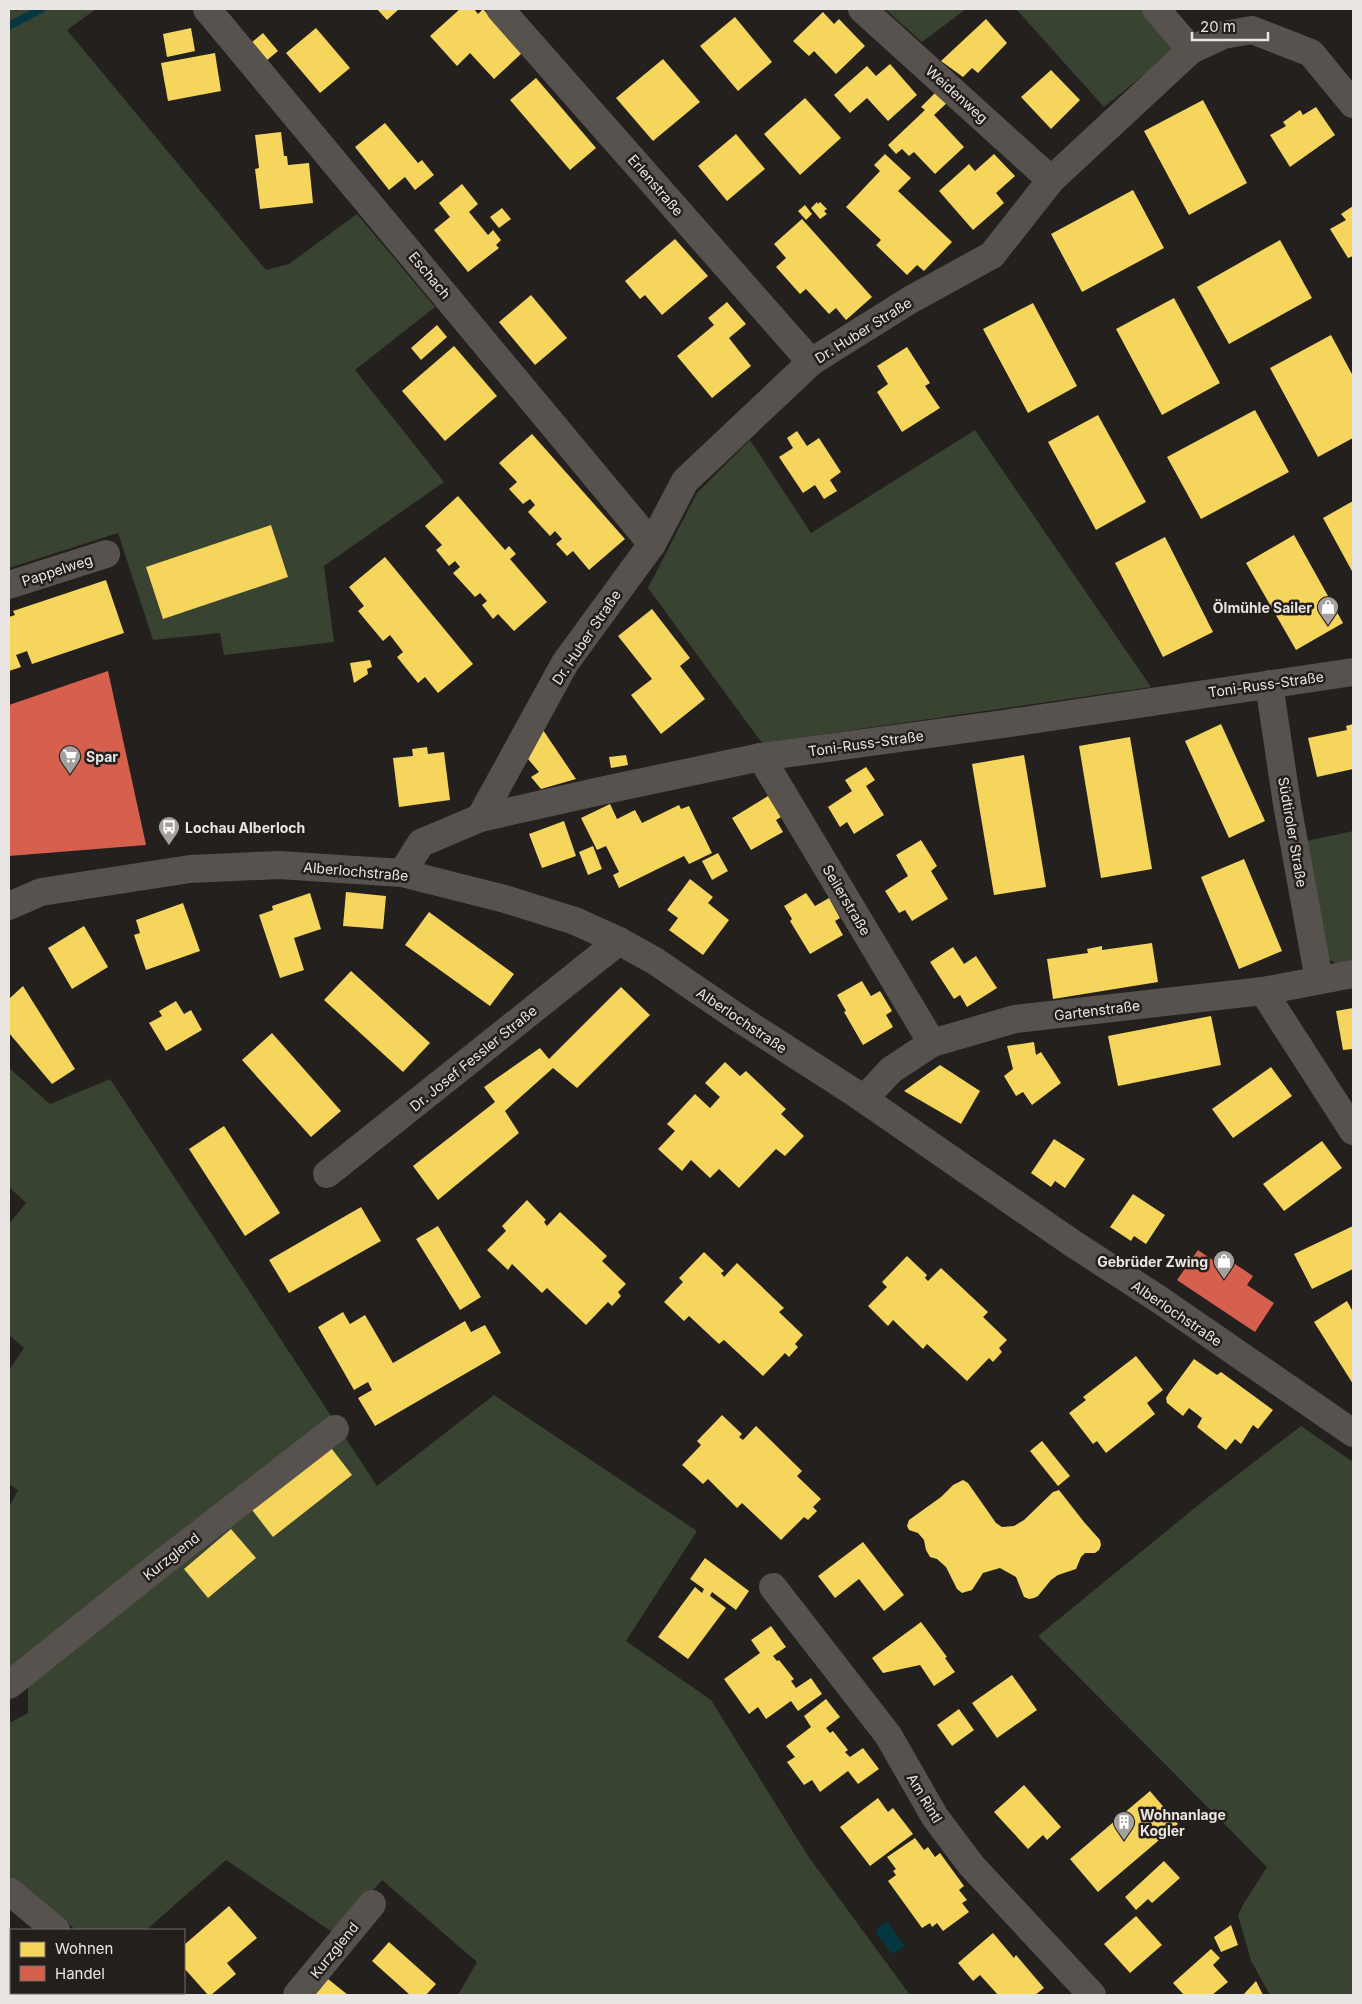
<svg xmlns="http://www.w3.org/2000/svg" width="1362" height="2004" font-family="Inter,sans-serif">
<style>
.green{fill:#394331}
.water{fill:#033840}
.homes{fill:#f6d55c}
.shops{fill:#d6604d}
.lines{fill:none;stroke-linecap:round;stroke-linejoin:round}
.stream{stroke:#033840;stroke-width:8}
.minor{stroke:#57524d;stroke-width:28}
.labels{text-anchor:middle;dominant-baseline:central;stroke-width:5;stroke-linejoin:round;paint-order:stroke}
.street-label{font-size:14px;fill:#e9e5e2;stroke:#251f1b}
.poi-label{font-size:14px;font-weight:bold;fill:#e9e5e2;stroke:#251f1b;text-anchor:start}
</style>
<rect width="100%" height="100%" fill="#23201d"/>
<!-- green -->
<g class="green">
<polygon points="9,9 96,9 67,30 266,270 289,264 357,214 435,307 355,370 444,482 324,566 334,642 224,655 220,633 153,640 118,533 9,568"/>
<polygon points="885,9 966,9 922,42"/>
<polygon points="1016,9 1147,9 1171,40 1172,52 1104,107"/>
<polygon points="975,430 1151,687 762,743 648,588 697,493 750,440 811,533"/>
<polygon points="1353,831 1353,966 1341,967 1327,958 1307,841"/>
<polygon points="9,1068 50,1104 110,1079 377,1486 494,1395 697,1531 626,1641 711,1700 808,1856 910,1995 458,1995 477,1962 382,1880 335,1934 226,1860 146,1930 76,1930 9,1875 9,1723 28,1713 28,1681 9,1678 9,1507 18,1490 9,1484 9,1370 24,1348 9,1335 9,1224 26,1203 9,1187"/>
<polygon points="1301,1426 1353,1462 1353,1995 1270,1995 1251,1961 1238,1915 1244,1903 1267,1867 1038,1636 1207,1498"/>
</g>
<!-- water -->
<polygon class="water" points="887,1921 905,1946 892,1954 875,1931"/>
<!-- homes -->
<g class="homes">
<polygon points="377,9 399,9 387,20"/>
<polygon points="460,9 474,9 478,14 483,9 522,53 494,79 470,53 457,66 430,36"/>
<polygon points="823,12 834,24 839,19 865,46 836,74 814,51 809,56 793,41"/>
<polygon points="735,17 772,62 738,91 700,46"/>
<polygon points="986,19 1007,43 978,73 972,68 963,77 941,61"/>
<polygon points="191,28 195,51 167,57 163,34"/>
<polygon points="316,28 350,68 320,93 286,53"/>
<polygon points="263,33 278,51 266,61 251,43"/>
<polygon points="215,53 221,91 168,101 161,63"/>
<polygon points="663,59 700,102 653,141 616,98"/>
<polygon points="890,64 917,95 888,121 867,98 850,113 834,95 867,66 876,76"/>
<polygon points="1051,70 1080,100 1051,129 1021,97"/>
<polygon points="536,78 596,148 570,170 510,100"/>
<polygon points="938,90 949,101 934,115 964,147 935,174 914,152 909,156 902,149 896,154 888,145 925,110 921,107"/>
<polygon points="805,98 841,138 800,175 764,134"/>
<polygon points="1203,100 1247,183 1189,215 1144,131"/>
<polygon points="1316,107 1335,135 1290,167 1270,135 1286,126 1283,122 1300,110 1303,115"/>
<polygon points="385,123 418,163 422,160 434,175 415,190 405,177 389,190 355,147"/>
<polygon points="281,132 284,156 287,156 288,165 309,163 313,203 260,209 255,169 259,168 255,135"/>
<polygon points="736,134 765,169 727,201 698,166"/>
<polygon points="885,154 911,178 898,191 952,242 924,271 917,265 907,275 876,245 881,240 846,207 880,171 874,165"/>
<polygon points="994,154 1015,176 996,193 1004,203 973,230 939,191 969,164 975,171"/>
<polygon points="462,184 478,204 469,212 488,235 493,230 501,240 496,245 499,248 468,272 434,230 450,217 439,203"/>
<polygon points="1133,190 1164,248 1082,292 1051,234"/>
<polygon points="817,202 818,204 820,202 827,209 824,211 827,214 820,219 811,208"/>
<polygon points="805,205 812,214 806,220 798,211"/>
<polygon points="1353,206 1353,256 1348,258 1330,229 1346,220 1341,214"/>
<polygon points="502,208 511,219 499,228 490,217"/>
<polygon points="802,219 872,297 846,320 836,308 829,314 806,289 800,294 776,267 786,258 774,244"/>
<polygon points="675,239 708,276 662,315 645,295 640,299 625,281"/>
<polygon points="1280,240 1312,298 1229,344 1197,287"/>
<polygon points="531,295 567,338 535,365 499,322"/>
<polygon points="1174,298 1220,383 1162,415 1116,329"/>
<polygon points="727,302 746,324 729,338 751,366 712,398 677,356 714,325 708,318"/>
<polygon points="1033,303 1077,386 1028,413 983,329"/>
<polygon points="437,325 447,337 421,360 411,348"/>
<polygon points="1331,335 1353,376 1353,438 1318,457 1270,368"/>
<polygon points="454,346 497,396 445,441 402,391"/>
<polygon points="907,347 930,383 925,386 940,408 902,432 877,392 888,384 877,366"/>
<polygon points="1255,410 1289,472 1201,519 1167,457"/>
<polygon points="1098,415 1146,502 1096,530 1048,442"/>
<polygon points="797,431 807,446 819,438 841,472 830,480 837,491 824,499 815,485 803,493 779,457 793,448 787,438"/>
<polygon points="532,434 625,539 589,570 573,551 567,556 556,544 562,539 555,531 550,536 528,512 535,505 530,499 523,504 509,489 517,482 499,463"/>
<polygon points="458,496 505,550 509,546 516,554 510,559 547,602 514,631 498,614 493,619 482,605 487,601 480,593 475,597 453,573 460,567 455,561 449,566 436,550 442,545 425,526"/>
<polygon points="1353,501 1353,573 1323,518"/>
<polygon points="271,525 288,577 163,619 146,567"/>
<polygon points="1294,535 1343,623 1296,650 1246,563"/>
<polygon points="1165,537 1213,632 1163,657 1115,563"/>
<polygon points="385,557 473,664 438,693 425,677 418,683 397,657 403,652 390,635 383,641 358,611 364,606 349,587"/>
<polygon points="106,580 124,633 32,664 27,651 16,655 21,667 9,671 9,617 15,615 13,611"/>
<polygon points="652,609 690,658 680,666 705,699 661,734 631,695 652,679 618,636"/>
<polygon points="370,660 372,667 367,669 368,674 354,683 350,663"/>
<polygon points="1221,724 1265,821 1229,838 1185,741"/>
<polygon points="1353,724 1353,769 1317,777 1308,738 1347,730 1346,726"/>
<polygon points="543,730 576,779 541,789 531,777 539,772 528,759"/>
<polygon points="1130,737 1152,869 1101,878 1079,746"/>
<polygon points="427,747 428,754 444,752 450,800 399,807 393,758 413,756 412,749"/>
<polygon points="626,755 628,765 611,768 609,757"/>
<polygon points="1024,755 1046,887 994,895 972,764"/>
<polygon points="866,767 875,780 866,786 884,815 854,834 847,822 840,827 828,807 852,791 845,780"/>
<polygon points="768,796 781,817 776,820 783,832 751,850 732,818"/>
<polygon points="610,804 617,819 635,810 642,823 679,805 681,809 689,806 712,853 689,864 684,856 619,888 613,875 619,872 606,846 597,850 581,818"/>
<polygon points="564,821 576,856 542,868 529,834"/>
<polygon points="921,840 937,866 931,871 948,899 912,921 905,910 899,913 885,891 908,876 896,855"/>
<polygon points="593,846 602,869 588,875 579,852"/>
<polygon points="718,853 728,871 712,880 702,861"/>
<polygon points="1244,859 1282,951 1239,969 1201,877"/>
<polygon points="690,879 713,897 708,903 729,920 703,955 669,930 678,918 667,910"/>
<polygon points="346,892 386,896 383,929 343,926"/>
<polygon points="310,893 321,929 294,938 304,970 280,978 259,915 273,910 272,906"/>
<polygon points="806,893 815,906 829,898 840,918 835,921 843,935 810,954 790,921 792,919 784,906"/>
<polygon points="183,903 200,951 146,970 134,935 140,933 136,920"/>
<polygon points="429,912 514,974 490,1006 405,945"/>
<polygon points="84,926 108,967 72,989 48,948"/>
<polygon points="1152,943 1158,982 1053,999 1047,959 1088,953 1087,949 1102,946 1102,950"/>
<polygon points="953,947 964,964 976,956 997,988 967,1007 960,995 954,999 930,962"/>
<polygon points="351,971 430,1043 403,1072 324,1000"/>
<polygon points="862,981 871,996 880,991 892,1011 886,1015 893,1027 863,1045 844,1012 846,1011 837,995"/>
<polygon points="23,986 75,1069 52,1084 9,1033 9,999"/>
<polygon points="621,987 650,1015 577,1088 553,1068 505,1111 519,1133 438,1200 413,1166 495,1102 484,1087 540,1048 549,1059"/>
<polygon points="176,1001 184,1014 191,1010 202,1030 166,1051 149,1023 162,1016 159,1011"/>
<polygon points="1353,1008 1353,1049 1343,1050 1336,1011"/>
<polygon points="1211,1016 1221,1065 1118,1086 1108,1036"/>
<polygon points="272,1033 341,1111 311,1137 242,1060"/>
<polygon points="1034,1042 1036,1055 1041,1052 1061,1083 1032,1105 1023,1092 1016,1096 1004,1076 1013,1069 1007,1046"/>
<polygon points="725,1062 740,1076 746,1071 786,1109 781,1114 804,1136 785,1156 776,1149 739,1188 719,1169 710,1178 691,1160 682,1171 658,1149 675,1131 667,1124 695,1094 710,1108 720,1097 705,1083"/>
<polygon points="940,1065 980,1091 961,1124 904,1091"/>
<polygon points="1271,1067 1292,1096 1233,1138 1212,1109"/>
<polygon points="224,1126 280,1213 245,1236 189,1149"/>
<polygon points="1054,1139 1085,1159 1065,1188 1055,1181 1051,1187 1031,1173"/>
<polygon points="1322,1141 1342,1168 1284,1211 1263,1184"/>
<polygon points="1133,1194 1165,1215 1146,1244 1134,1236 1131,1241 1110,1227"/>
<polygon points="527,1200 546,1220 544,1222 547,1226 560,1212 607,1256 602,1261 626,1284 618,1292 621,1296 612,1306 608,1302 586,1325 547,1288 542,1293 512,1264 508,1270 487,1250 506,1231 502,1226"/>
<polygon points="361,1207 381,1241 289,1293 269,1260"/>
<polygon points="438,1226 481,1297 460,1310 416,1239"/>
<polygon points="1353,1226 1353,1269 1312,1289 1294,1254"/>
<polygon points="704,1252 724,1271 721,1273 724,1277 737,1263 784,1308 779,1312 803,1335 795,1344 798,1347 789,1357 785,1353 763,1376 724,1340 719,1344 689,1316 684,1321 664,1302 683,1282 679,1278"/>
<polygon points="907,1256 927,1275 925,1278 928,1281 941,1268 988,1312 983,1317 1007,1340 999,1348 1002,1352 993,1362 989,1358 967,1381 927,1344 923,1349 893,1320 888,1326 868,1306 887,1287 882,1282"/>
<polygon points="1347,1301 1353,1312 1353,1384 1314,1322"/>
<polygon points="343,1312 350,1324 365,1315 393,1363 465,1321 471,1332 485,1325 501,1353 375,1426 358,1398 372,1390 368,1382 354,1390 318,1327"/>
<polygon points="1136,1356 1163,1390 1147,1403 1155,1414 1106,1453 1097,1441 1093,1444 1069,1413 1086,1400 1083,1397"/>
<polygon points="1194,1359 1217,1375 1221,1372 1273,1410 1258,1429 1253,1425 1241,1444 1235,1439 1226,1450 1197,1427 1202,1418 1189,1408 1183,1416 1167,1403 1166,1398 1169,1393"/>
<polygon points="722,1415 742,1434 739,1437 743,1440 756,1426 802,1471 797,1476 821,1499 813,1507 817,1511 808,1520 804,1517 781,1540 742,1503 737,1508 708,1479 703,1484 682,1465 701,1445 697,1441"/>
<polygon points="1042,1441 1070,1476 1058,1486 1030,1451"/>
<polygon points="328,1444 352,1475 273,1537 249,1506"/>
<polygon points="963,1480 968,1483 996,1523 1002,1527 1014,1526 1024,1520 1053,1492 1059,1490 1084,1522 1100,1540 1101,1545 1099,1550 1095,1553 1085,1553 1081,1557 1076,1569 1058,1575 1051,1580 1038,1596 1034,1598 1029,1599 1024,1597 1016,1577 1000,1568 983,1573 972,1590 962,1593 957,1589 946,1567 937,1559 930,1557 926,1550 924,1540 918,1533 909,1530 907,1526 909,1520 941,1497 953,1485"/>
<polygon points="231,1529 256,1558 208,1598 184,1569"/>
<polygon points="863,1542 904,1595 884,1611 859,1579 835,1598 818,1576"/>
<polygon points="705,1558 749,1591 736,1610 712,1592 710,1596 726,1608 688,1659 658,1637 695,1587 702,1593 704,1589 690,1579"/>
<polygon points="921,1622 947,1657 945,1658 955,1672 934,1686 920,1665 883,1673 872,1658"/>
<polygon points="771,1626 786,1647 773,1656 777,1661 779,1660 794,1679 791,1681 796,1688 811,1678 822,1694 798,1711 791,1701 766,1719 758,1707 749,1714 724,1679 760,1653 751,1640"/>
<polygon points="1012,1675 1037,1710 997,1738 972,1703"/>
<polygon points="826,1699 840,1717 826,1728 830,1733 833,1731 848,1750 845,1752 850,1757 863,1748 879,1769 858,1784 848,1771 820,1792 812,1780 804,1785 787,1762 795,1757 786,1746 811,1727 804,1716"/>
<polygon points="959,1709 974,1730 952,1746 937,1725"/>
<polygon points="1024,1785 1061,1827 1047,1840 1043,1835 1028,1849 994,1812"/>
<polygon points="1150,1791 1178,1824 1098,1892 1070,1859"/>
<polygon points="878,1798 888,1812 893,1808 913,1834 870,1866 840,1827"/>
<polygon points="915,1838 924,1850 928,1847 935,1857 940,1853 964,1886 959,1890 967,1900 962,1903 969,1912 943,1931 937,1923 932,1927 930,1923 922,1928 888,1881 896,1875 893,1871 896,1869 887,1857"/>
<polygon points="1164,1861 1180,1878 1152,1903 1148,1899 1136,1910 1125,1897"/>
<polygon points="229,1906 257,1938 227,1963 236,1974 211,1995 208,1995 184,1968 184,1945"/>
<polygon points="1136,1916 1162,1945 1130,1973 1104,1944"/>
<polygon points="1231,1925 1238,1945 1221,1952 1214,1937"/>
<polygon points="993,1933 1014,1958 1016,1955 1044,1988 1035,1995 998,1995 980,1975 973,1981 958,1963"/>
<polygon points="389,1942 436,1984 426,1995 410,1995 372,1961"/>
<polygon points="1211,1949 1220,1958 1213,1965 1228,1982 1212,1995 1184,1995 1173,1983"/>
<polygon points="11,1966 11,1993 47,1993 41,1995 9,1995 9,1967"/>
<polygon points="328,1979 348,1995 315,1995"/>
<polygon points="1256,1981 1263,1995 1243,1995"/>
</g>
<!-- shops -->
<g class="shops">
<polygon points="108,671 146,845 9,856 9,705"/>
<polygon points="1198,1250 1227,1270 1232,1262 1253,1276 1247,1285 1274,1303 1255,1332 1177,1280"/>
</g>
<g class="lines">
<!-- stream -->
<polyline class="stream" points="9,26 41,9"/>
<!-- minor -->
<g class="minor">
<polyline points="207,9 652,544"/>
<polyline points="500,9 811,362"/>
<polyline points="862,9 1051,180"/>
<polyline points="1156,9 1191,50"/>
<polyline points="9,585 106,554"/>
<polyline points="1269,684 1287,804 1319,980"/>
<polyline points="761,757 932,1043"/>
<polyline points="480,818 565,663 652,544 685,481 811,362 910,300 992,255 1051,180 1191,50 1223,35 1252,30 1311,53 1353,104"/>
<polyline points="402,873 421,843 480,818 605,790 761,757 1003,724 1353,672"/>
<polyline points="9,906 41,892 190,869 279,865 402,873 505,899 575,921 619,941 655,961 737,1017 855,1093 1072,1243 1157,1298 1353,1433"/>
<polyline points="1263,991 1353,1131"/>
<polyline points="864,1099 891,1070 932,1043 1015,1019 1263,991 1353,974"/>
<polyline points="327,1174 619,941"/>
<polyline points="773,1587 888,1735 935,1817 971,1865 1092,1995"/>
<polyline points="9,1685 158,1566 335,1429"/>
<polyline points="9,1891 56,1930"/>
<polyline points="123,1993 126,1995"/>
<polyline points="297,1995 372,1904"/>
</g>
</g>
<!-- icons -->
<defs>
<g id="shop-pin" transform="scale(1.125)"><path d="M0 17L-7.5 6A9.5 9.5 0 1 1 7.5 6Z" fill="#a4a09d" stroke="#251f1b"/><path d="M-5-2.5h2.3a2.7 3.5 0 0 1 5.4 0H5L5.5 6h-11ZM-1.5-2.5h3a1.5 2.3 0 0 0-3 0Z" fill="#fff"/></g>
<g id="supermarket-pin" transform="scale(1.125)"><path d="M0 17L-7.5 6A9.5 9.5 0 1 1 7.5 6Z" fill="#a4a09d" stroke="#251f1b"/><path d="M-6-5.5h2.5l.6 2H6L4.5 2H-2.5L-4.4-4H-6ZM-1.5 3.2a1.3 1.3 0 1 0 .1 0ZM3 3.2a1.3 1.3 0 1 0 .1 0Z" fill="#fff"/></g>
<g id="bus-pin" transform="scale(1.125)"><path d="M0 17L-7.5 6A9.5 9.5 0 1 1 7.5 6Z" fill="#a4a09d" stroke="#251f1b"/><path d="M-5-6H5V4H4V6H2V4H-2V6H-4V4H-5ZM-3.5-4V0h7V-4ZM-3.5 1.2v1.5H-2V1.2ZM2 1.2v1.5H3.5V1.2Z" fill="#fff"/></g>
<g id="building-pin" transform="scale(1.125)"><path d="M0 17L-7.5 6A9.5 9.5 0 1 1 7.5 6Z" fill="#a4a09d" stroke="#251f1b"/><path d="M-4-6H4V6H1V3H-1V6H-4ZM-2.5-4.3h1.7v1.8h-1.7ZM.8-4.3h1.7v1.8H.8ZM-2.5-1h1.7V.8h-1.7ZM.8-1h1.7V.8H.8Z" fill="#fff"/></g>
</defs>
<g fill-rule="evenodd">
<use href="#shop-pin" x="1328" y="607"/>
<use href="#supermarket-pin" x="70" y="756"/>
<use href="#bus-pin" x="169" y="827"/>
<use href="#shop-pin" x="1224" y="1261"/>
<use href="#building-pin" x="1124" y="1822"/>
</g>
<g class="labels">
<!-- street labels -->
<g class="street-label">
<text transform="translate(957 94) rotate(42)">Weidenweg</text>
<text transform="translate(656 185) rotate(49)">Erlenstraße</text>
<text transform="translate(430 275) rotate(50)">Eschach</text>
<text transform="translate(863 330) rotate(-32)">Dr. Huber Straße</text>
<text transform="translate(57 570) rotate(-18)">Pappelweg</text>
<text transform="translate(586 637) rotate(-56)">Dr. Huber Straße</text>
<text transform="translate(1266 684) rotate(-8)">Toni-Russ-Straße</text>
<text transform="translate(866 743) rotate(-8)">Toni-Russ-Straße</text>
<text transform="translate(1293 832) rotate(80)">Südtiroler Straße</text>
<text transform="translate(356 871) rotate(5)">Alberlochstraße</text>
<text transform="translate(847 900) rotate(59)">Seilerstraße</text>
<text transform="translate(1097 1010) rotate(-7)">Gartenstraße</text>
<text transform="translate(742 1020) rotate(34)">Alberlochstraße</text>
<text transform="translate(473 1058) rotate(-39)">Dr. Josef Fessler Straße</text>
<text transform="translate(1177 1313) rotate(34)">Alberlochstraße</text>
<text transform="translate(171 1556) rotate(-38)">Kurzglend</text>
<text transform="translate(925 1798) rotate(59)">Am Rintl</text>
<text transform="translate(334 1950) rotate(-51)">Kurzglend</text>
</g>
<!-- poi labels -->
<g class="poi-label">
<text x="1312" y="607" text-anchor="end">Ölmühle Sailer</text>
<text x="86" y="756">Spar</text>
<text x="185" y="827">Lochau Alberloch</text>
<text x="1208" y="1261" text-anchor="end">Gebrüder Zwing</text>
<text x="1140" y="1814">Wohnanlage<tspan x="1140" dy="16">Kogler</tspan></text>
</g>
</g>
<!-- border -->
<rect width="1362" height="2004" fill="none" stroke="#e9e5e2" stroke-width="20"/>
<!-- legend -->
<rect x="10" y="1929" width="175" height="65" fill="#251f1b" stroke="#736e6b"/>
<rect x="20" y="1942" width="25" height="15" fill="#f6d55c" stroke="#736e6b"/>
<text x="55" y="1954" font-size="15" fill="#e9e5e2">Wohnen</text>
<rect x="20" y="1966" width="25" height="15" fill="#d6604d" stroke="#736e6b"/>
<text x="55" y="1979" font-size="15" fill="#e9e5e2">Handel</text>
<!-- scale -->
<path d="M1192 32v8h76v-8" fill="none" stroke="#e9e5e2" stroke-width="2.5"/>
<text x="1200" y="32" font-size="15" fill="#e9e5e2" stroke="#251f1b" stroke-width="4" paint-order="stroke">20 m</text>
</svg>
